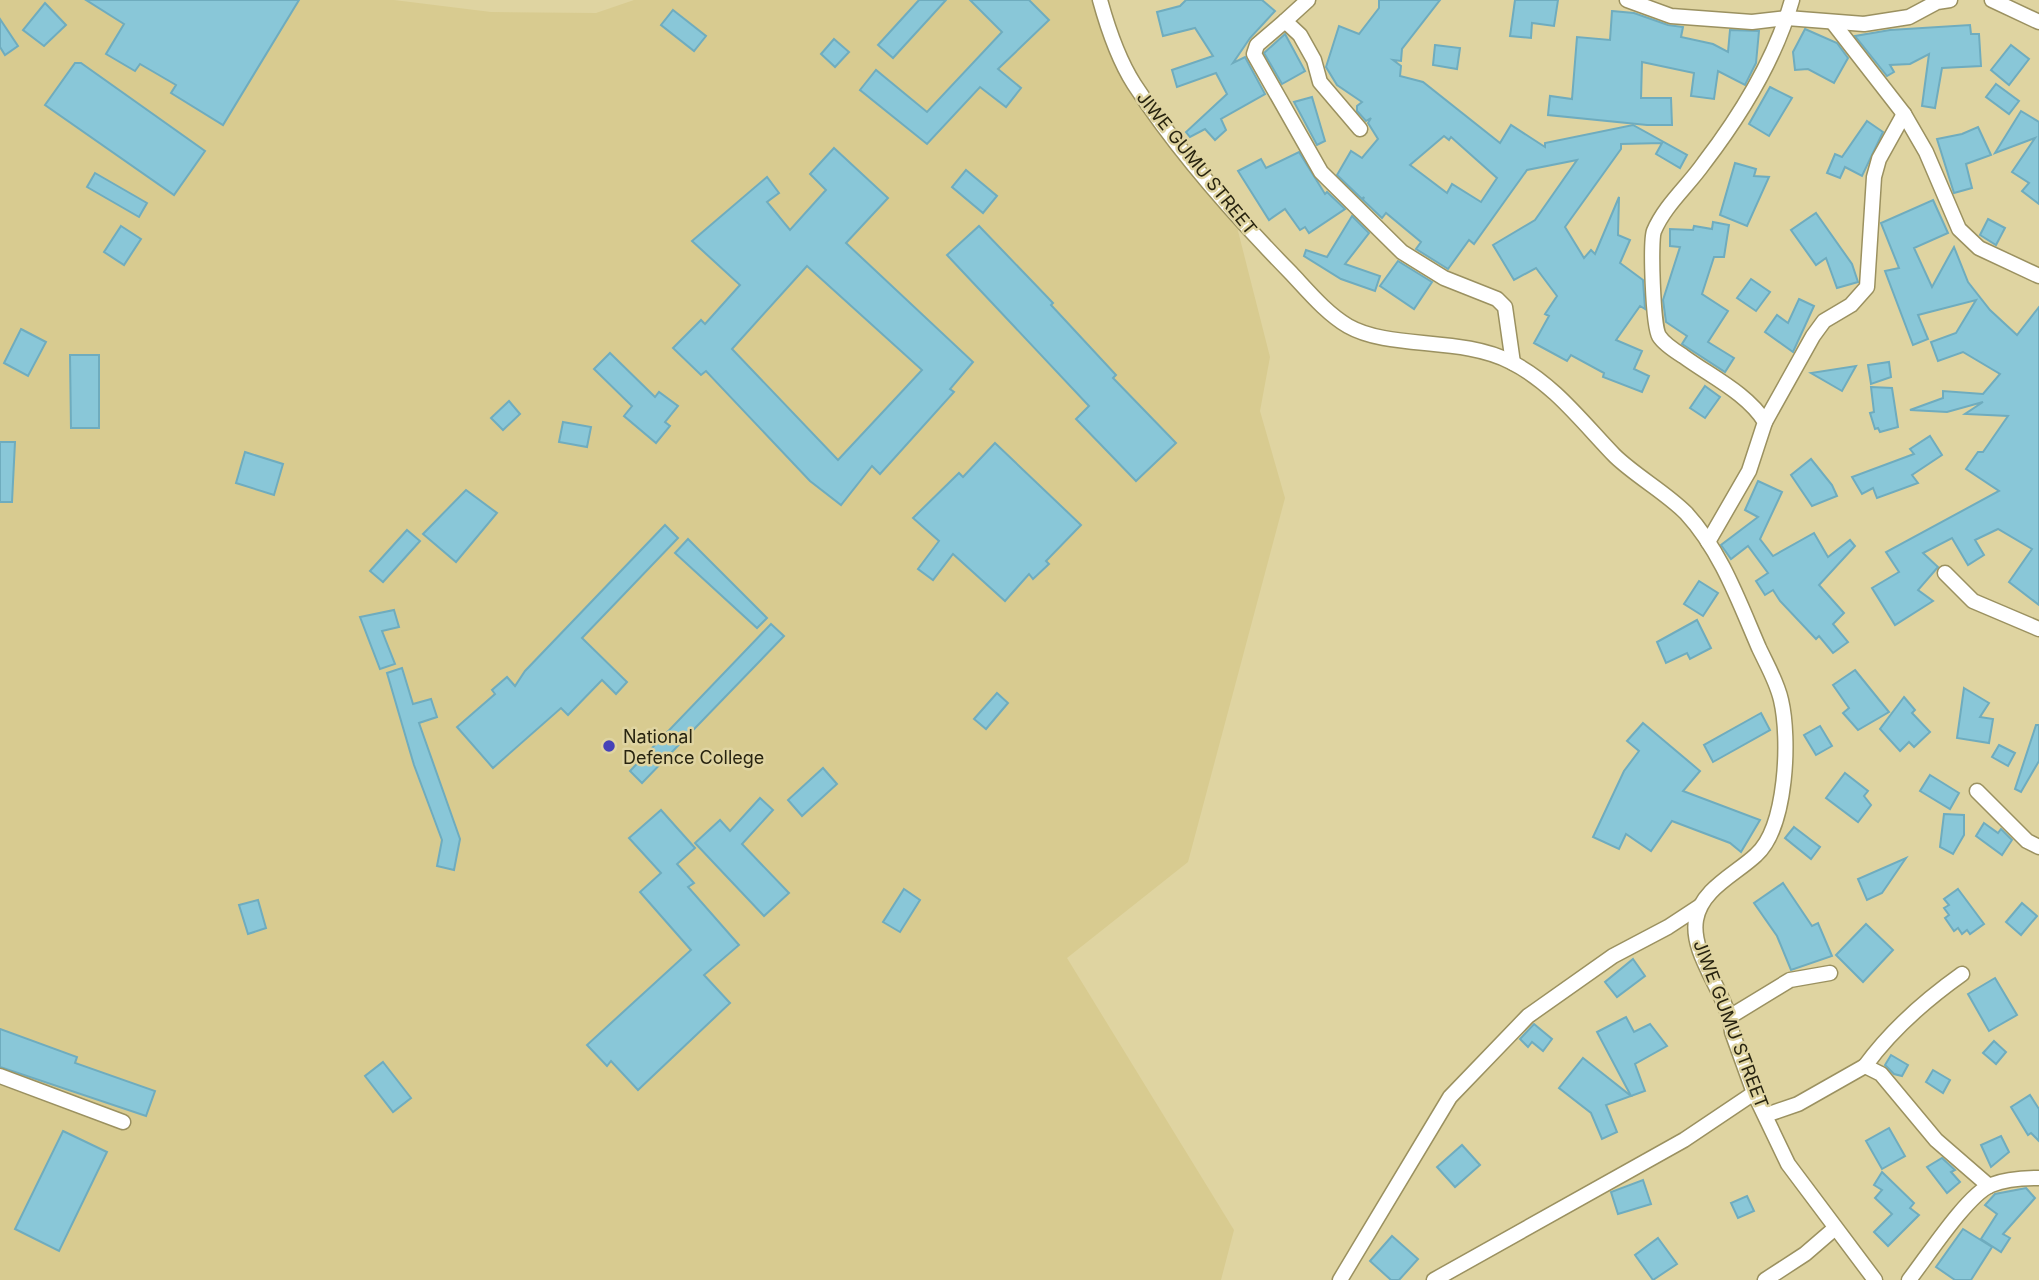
<svg xmlns="http://www.w3.org/2000/svg" width="2039" height="1280" font-family="Inter,sans-serif">
<style>
.built{fill:#d8cb90}
.building{fill:#89c7d8;stroke:#6facbe;stroke-width:2;fill-rule:evenodd}
.lines{fill:none;stroke-linecap:round;stroke-linejoin:round}
.minor-casing{stroke:#9b9160;stroke-width:17}
.minor{stroke:#fff;stroke-width:14}
.poi-dot{fill:#4542b8;stroke:#dfd4a1;stroke-width:2.5}
.labels{text-anchor:middle;dominant-baseline:central;stroke-width:5;stroke-linejoin:round;paint-order:stroke}
.street-label{font-size:18px;fill:#282410;stroke:#dfd4a1}
.poi-label{font-size:18px;fill:#282410;stroke:#dfd4a1;text-anchor:start}
</style>
<rect width="100%" height="100%" fill="#dfd4a1"/>
<!-- built -->
<polygon class="built" points="0,0 394,0 491,12 596,13 634,0 1105,0 1137,96 1237,227 1270,357 1260,411 1285,498 1188,862 1067,958 1234,1230 1221,1280 0,1280"/>
<!-- building -->
<g class="building">
<polygon points="86,0 299,0 223,125 171,93 176,85 140,64 135,71 106,54 124,24"/>
<polygon points="919,0 946,0 893,58 878,45"/>
<polygon points="970,0 1029,0 1049,20 998,69 1021,88 1006,107 980,87 927,144 860,90 876,70 927,112 1002,32"/>
<polygon points="1186,0 1262,0 1275,11 1250,38 1233,63 1245,57 1265,94 1221,119 1226,130 1215,140 1205,129 1190,137 1186,132 1227,94 1216,73 1177,87 1172,70 1213,56 1195,28 1163,36 1157,12 1180,6"/>
<path d="M1379 0H1440L1402 49 1401 61 1393 60 1401 66 1400 76 1423 82 1500 143 1511 125 1545 147V143L1633 125 1687 155 1680 168 1656 154 1662 143 1621 144V149L1565 227 1584 258 1591 250 1595 254 1619 197 1618 235 1630 240 1620 263 1643 280 1645 309 1640 306 1616 340 1642 351 1634 369 1649 376 1642 392 1603 377 1604 373 1571 355 1567 361 1534 343 1549 316 1545 314 1557 296 1536 268 1514 280 1493 245 1535 220 1577 160 1527 170 1474 244 1469 240 1448 269 1416 249 1421 242 1386 213 1382 218 1363 200 1364 197 1362 199 1337 175 1351 151 1362 158 1378 139 1368 123 1371 118 1366 121 1357 111V106L1362 102 1337 85 1326 67 1339 26 1359 34 1379 8ZM1444 136 1449 140 1451 137 1497 178 1481 202 1452 184 1447 193 1410 165Z"/>
<polygon points="1515,0 1558,0 1554,26 1532,23 1531,38 1510,36"/>
<polygon points="45,3 66,25 44,46 23,30"/>
<polygon points="673,10 706,36 694,51 661,25"/>
<polygon points="1612,11 1634,13 1668,25 1683,27 1681,37 1713,44 1728,52 1730,30 1759,31 1756,63 1745,85 1718,71 1714,99 1691,96 1694,73 1642,62 1641,98 1671,98 1672,125 1647,125 1548,115 1550,96 1572,99 1577,37 1610,40"/>
<polygon points="0,19 18,46 5,55 0,47"/>
<polygon points="1970,25 1971,34 1979,34 1981,66 1942,68 1935,108 1922,106 1929,54 1910,64 1890,65 1894,72 1887,76 1855,36 1890,30"/>
<polygon points="1805,29 1837,43 1848,58 1834,83 1808,69 1795,70 1793,52"/>
<polygon points="1285,34 1305,71 1282,84 1264,53"/>
<polygon points="834,39 849,52 835,67 821,54"/>
<polygon points="1435,45 1460,48 1457,69 1433,65"/>
<polygon points="2011,45 2029,59 2009,85 1991,70"/>
<polygon points="75,63 81,63 205,151 174,195 45,105"/>
<polygon points="1996,84 2019,101 2009,114 1986,97"/>
<polygon points="1770,87 1792,98 1769,136 1749,124"/>
<polygon points="1312,97 1325,141 1317,145 1294,102"/>
<polygon points="2021,111 2039,122 2039,204 2022,191 2029,183 2012,172 2035,138 1995,153"/>
<polygon points="1867,121 1883,132 1862,176 1845,167 1840,178 1827,173 1835,154 1842,157"/>
<polygon points="1978,127 1991,155 1966,164 1972,188 1954,193 1937,139 1962,134"/>
<path d="M834 148 888 198 846 243 973 362 950 389 954 392 880 474 872 466 841 505 810 481 706 371 701 375 673 348 701 320 705 324 740 285 692 241 767 177 779 193 767 202 790 230 826 190 810 174ZM807 266 922 370 838 460 732 349Z"/>
<polygon points="1299,152 1325,194 1327,192 1345,209 1309,233 1305,227 1300,230 1285,209 1269,220 1238,171 1261,159 1266,168"/>
<polygon points="1735,163 1756,169 1754,176 1769,177 1747,226 1720,215"/>
<polygon points="966,170 997,196 983,213 952,187"/>
<polygon points="95,173 147,203 139,217 87,187"/>
<polygon points="1933,200 1948,233 1914,248 1932,287 1954,247 1968,282 1990,310 2017,335 2039,307 2039,605 2009,582 2032,549 1998,529 1975,540 1984,555 1968,565 1952,538 1923,553 1938,567 1918,590 1933,601 1895,625 1872,588 1899,572 1886,552 1999,491 1966,469 1978,452 1983,452 2008,416 1965,414 1983,402 1947,412 1910,410 1943,398 1943,391 1983,394 2000,374 1963,352 1938,361 1931,342 1956,333 1976,300 1918,315 1928,339 1913,345 1885,271 1899,268 1881,223"/>
<polygon points="1816,213 1852,264 1858,282 1837,288 1826,258 1816,265 1791,230"/>
<polygon points="1352,216 1369,233 1345,264 1380,276 1375,291 1341,279 1304,256 1306,250 1327,257"/>
<polygon points="1988,219 2005,228 1996,245 1980,235"/>
<polygon points="1713,222 1729,225 1724,257 1714,257 1702,294 1728,311 1708,342 1734,358 1725,372 1682,344 1687,336 1666,322 1663,300 1680,247 1670,246 1670,229 1693,230 1694,226 1712,229"/>
<polygon points="121,226 141,239 124,265 104,252"/>
<polygon points="979,226 1053,303 1051,305 1116,375 1113,378 1176,443 1136,481 1076,419 1089,406 947,255"/>
<polygon points="1398,261 1432,282 1414,309 1380,286"/>
<polygon points="1751,279 1770,292 1756,311 1737,298"/>
<polygon points="1799,299 1814,306 1793,352 1765,332 1777,315 1788,323"/>
<polygon points="21,329 46,342 28,376 4,363"/>
<polygon points="610,353 655,397 659,392 678,406 665,422 670,426 656,443 624,416 632,406 594,369"/>
<polygon points="70,355 99,355 99,428 71,428"/>
<polygon points="1889,362 1891,377 1871,384 1868,365"/>
<polygon points="1856,366 1842,391 1811,373"/>
<polygon points="1705,386 1720,397 1705,418 1690,408"/>
<polygon points="1871,387 1892,388 1898,427 1880,432 1878,428 1875,429 1870,413 1874,412"/>
<polygon points="509,401 520,414 503,430 491,418"/>
<polygon points="563,422 591,427 587,447 559,442"/>
<polygon points="1930,436 1942,455 1912,475 1918,483 1877,498 1873,488 1862,494 1852,477 1914,454 1910,449"/>
<polygon points="0,442 15,442 12,502 0,502"/>
<polygon points="995,443 1081,525 1046,561 1049,564 1033,579 1029,574 1005,601 953,554 933,580 918,569 939,541 913,518 959,473 963,477"/>
<polygon points="245,452 283,464 274,495 236,483"/>
<polygon points="1811,459 1832,485 1837,496 1812,506 1791,475"/>
<polygon points="1758,481 1782,492 1760,539 1773,556 1814,533 1828,557 1850,540 1855,546 1819,585 1844,613 1833,624 1848,642 1833,653 1819,636 1816,639 1780,601 1773,590 1765,595 1756,581 1768,573 1748,546 1731,559 1721,545 1758,517 1745,510"/>
<polygon points="466,490 497,513 456,562 423,534"/>
<polygon points="665,525 678,538 582,638 627,682 616,694 602,680 568,715 561,708 493,768 457,727 495,694 492,690 507,677 515,686 525,671"/>
<polygon points="407,530 420,541 383,582 370,571"/>
<polygon points="688,539 767,618 757,628 675,553"/>
<polygon points="1699,581 1718,593 1703,616 1684,604"/>
<polygon points="394,610 399,627 382,631 395,664 380,669 360,617"/>
<polygon points="1697,620 1711,648 1690,659 1687,653 1666,663 1657,642"/>
<polygon points="771,624 784,636 642,783 630,771"/>
<polygon points="402,668 413,704 431,699 437,717 419,723 460,839 454,870 437,866 442,840 414,765 387,673"/>
<polygon points="1855,670 1889,712 1858,730 1843,713 1849,708 1833,685"/>
<polygon points="1964,688 1989,703 1980,717 1993,719 1989,743 1957,738"/>
<polygon points="997,693 1008,703 986,729 974,719"/>
<polygon points="1904,697 1915,710 1912,713 1930,732 1914,747 1909,742 1900,751 1880,729"/>
<polygon points="1761,713 1770,730 1713,762 1704,745"/>
<polygon points="1643,723 1700,771 1683,791 1760,820 1741,852 1730,843 1672,821 1651,851 1626,834 1619,849 1593,837 1624,771 1639,751 1627,741"/>
<polygon points="2036,725 2039,725 2039,761 2021,792 2015,789"/>
<polygon points="1820,726 1832,746 1816,755 1804,735"/>
<polygon points="1999,745 2015,753 2008,766 1992,757"/>
<polygon points="823,768 837,784 802,816 788,800"/>
<polygon points="1845,773 1868,791 1864,796 1871,805 1858,822 1826,798"/>
<polygon points="1930,775 1959,793 1950,809 1920,791"/>
<polygon points="760,798 773,810 742,844 789,893 764,916 695,843 720,820 730,831"/>
<polygon points="661,810 695,848 677,864 694,883 688,887 739,945 704,975 730,1003 638,1090 611,1061 607,1066 587,1045 691,950 640,892 661,873 629,838"/>
<polygon points="1944,814 1964,815 1964,835 1953,854 1940,847"/>
<polygon points="1984,823 1998,833 2001,829 2012,840 2002,855 1976,836"/>
<polygon points="1794,827 1820,847 1811,859 1785,838"/>
<polygon points="1906,858 1882,893 1867,900 1858,879"/>
<polygon points="1783,883 1812,926 1818,923 1832,956 1791,970 1777,936 1754,903"/>
<polygon points="904,889 920,900 900,932 883,922"/>
<polygon points="1958,889 1984,924 1970,934 1967,930 1962,934 1958,928 1954,931 1945,918 1949,915 1944,908 1949,905 1944,899"/>
<polygon points="258,900 266,928 248,934 239,905"/>
<polygon points="2022,903 2037,916 2021,935 2006,922"/>
<polygon points="1866,924 1893,950 1863,982 1836,955"/>
<polygon points="1633,959 1645,976 1617,997 1605,982"/>
<polygon points="1995,978 2017,1015 1989,1031 1968,994"/>
<polygon points="1626,1017 1634,1032 1650,1024 1667,1046 1635,1064 1645,1091 1631,1096 1597,1032"/>
<polygon points="1534,1024 1552,1039 1543,1051 1532,1042 1528,1047 1520,1039"/>
<polygon points="0,1029 77,1057 75,1063 155,1091 146,1116 0,1067"/>
<polygon points="1994,1041 2006,1052 1996,1064 1983,1053"/>
<polygon points="1891,1055 1908,1065 1902,1076 1894,1074 1885,1065"/>
<polygon points="1583,1058 1631,1096 1606,1105 1617,1132 1602,1139 1591,1113 1559,1088"/>
<polygon points="383,1062 411,1098 393,1112 365,1076"/>
<polygon points="1933,1070 1950,1080 1943,1093 1926,1082"/>
<polygon points="2030,1095 2039,1109 2039,1141 2031,1133 2028,1135 2011,1107"/>
<polygon points="1889,1128 1905,1156 1882,1169 1866,1141"/>
<polygon points="63,1131 107,1152 59,1251 15,1229"/>
<polygon points="2001,1136 2009,1152 1991,1167 1981,1145"/>
<polygon points="1462,1145 1480,1165 1455,1187 1437,1167"/>
<polygon points="1942,1158 1955,1170 1951,1172 1960,1182 1947,1193 1927,1167"/>
<polygon points="1882,1172 1914,1203 1910,1208 1919,1215 1888,1246 1874,1232 1892,1214 1875,1198 1882,1190 1874,1185"/>
<polygon points="1643,1180 1651,1204 1618,1214 1611,1192"/>
<polygon points="2026,1188 2035,1198 2003,1234 2010,1238 2001,1252 1981,1239 1997,1214 1985,1205 1995,1194"/>
<polygon points="1747,1196 1754,1211 1738,1218 1731,1203"/>
<polygon points="1963,1229 1992,1247 1971,1280 1955,1280 1936,1267"/>
<polygon points="1392,1236 1418,1259 1399,1280 1391,1280 1370,1261"/>
<polygon points="1658,1238 1677,1264 1653,1280 1635,1255"/>
</g>
<g class="lines">
<!-- minor casing -->
<g class="minor-casing">
<g id="minor">
<path d="M1100 0C1108 29 1118 59 1134 84 1179 153 1234 215 1291 273 1308 291 1326 313 1348 326 1390 350 1461 336 1511 362 1553 383 1583 423 1615 456 1637 477 1665 492 1686 513 1721 551 1739 602 1759 648 1767 665 1777 682 1781 700 1790 738 1787 827 1756 855 1736 874 1701 889 1696 920 1690 956 1729 995 1732 1032L1754 1093 1788 1164 1875 1280"/>
<polyline points="1308,0 1285,21 1300,35 1314,60 1320,82 1360,129"/>
<polyline points="1627,0 1671,16 1752,22 1787,18 1864,24 1909,17 1937,2 1950,0"/>
<polyline points="1992,0 2039,22"/>
<polyline points="1285,21 1257,45 1254,54 1321,172 1402,252 1444,278 1497,299 1505,307 1513,363"/>
<polyline points="1834,24 1904,114 1926,152 1959,229 1979,248 2039,276"/>
<polyline points="1765,422 1813,336 1824,321 1851,305 1867,287 1874,177 1879,159 1904,114"/>
<path d="M1708 542 1749 471 1765 422C1747 393 1710 376 1683 356 1675 351 1664 344 1659 336 1653 326 1650 241 1654 231 1665 205 1688 186 1704 163 1740 116 1776 57 1792 0"/>
<polyline points="1945,573 1973,601 2039,629"/>
<polyline points="1977,791 2027,841 2039,847"/>
<polyline points="1731,1016 1790,980 1830,973"/>
<path d="M1865 1066C1892 1029 1924 1001 1962 974"/>
<polyline points="0,1076 123,1122"/>
<polyline points="1766,1115 1798,1104 1865,1066 1881,1074 1936,1140 1989,1186"/>
<polyline points="1340,1280 1450,1097 1528,1016 1613,956 1668,927 1700,906"/>
<polyline points="1434,1280 1684,1140 1754,1093"/>
<polyline points="1765,1280 1805,1254 1834,1229"/>
<path d="M1909 1280C1927 1257 1967 1195 1991 1185 2006 1179 2023 1178 2039 1178"/>
</g>
</g>
<!-- minor -->
<use href="#minor" class="minor"/>
</g>
<!-- markers -->
<circle class="poi-dot" cx="609" cy="746" r="7"/>
<g class="labels">
<!-- street labels -->
<g class="street-label">
<text transform="translate(1197 163) rotate(51)">JIWE GUMU STREET</text>
<text transform="translate(1731 1024) rotate(69)">JIWE GUMU STREET</text>
</g>
<!-- poi labels -->
<g class="poi-label">
<text x="623" y="736">National<tspan x="623" dy="21">Defence College</tspan></text>
</g>
</g>
</svg>
